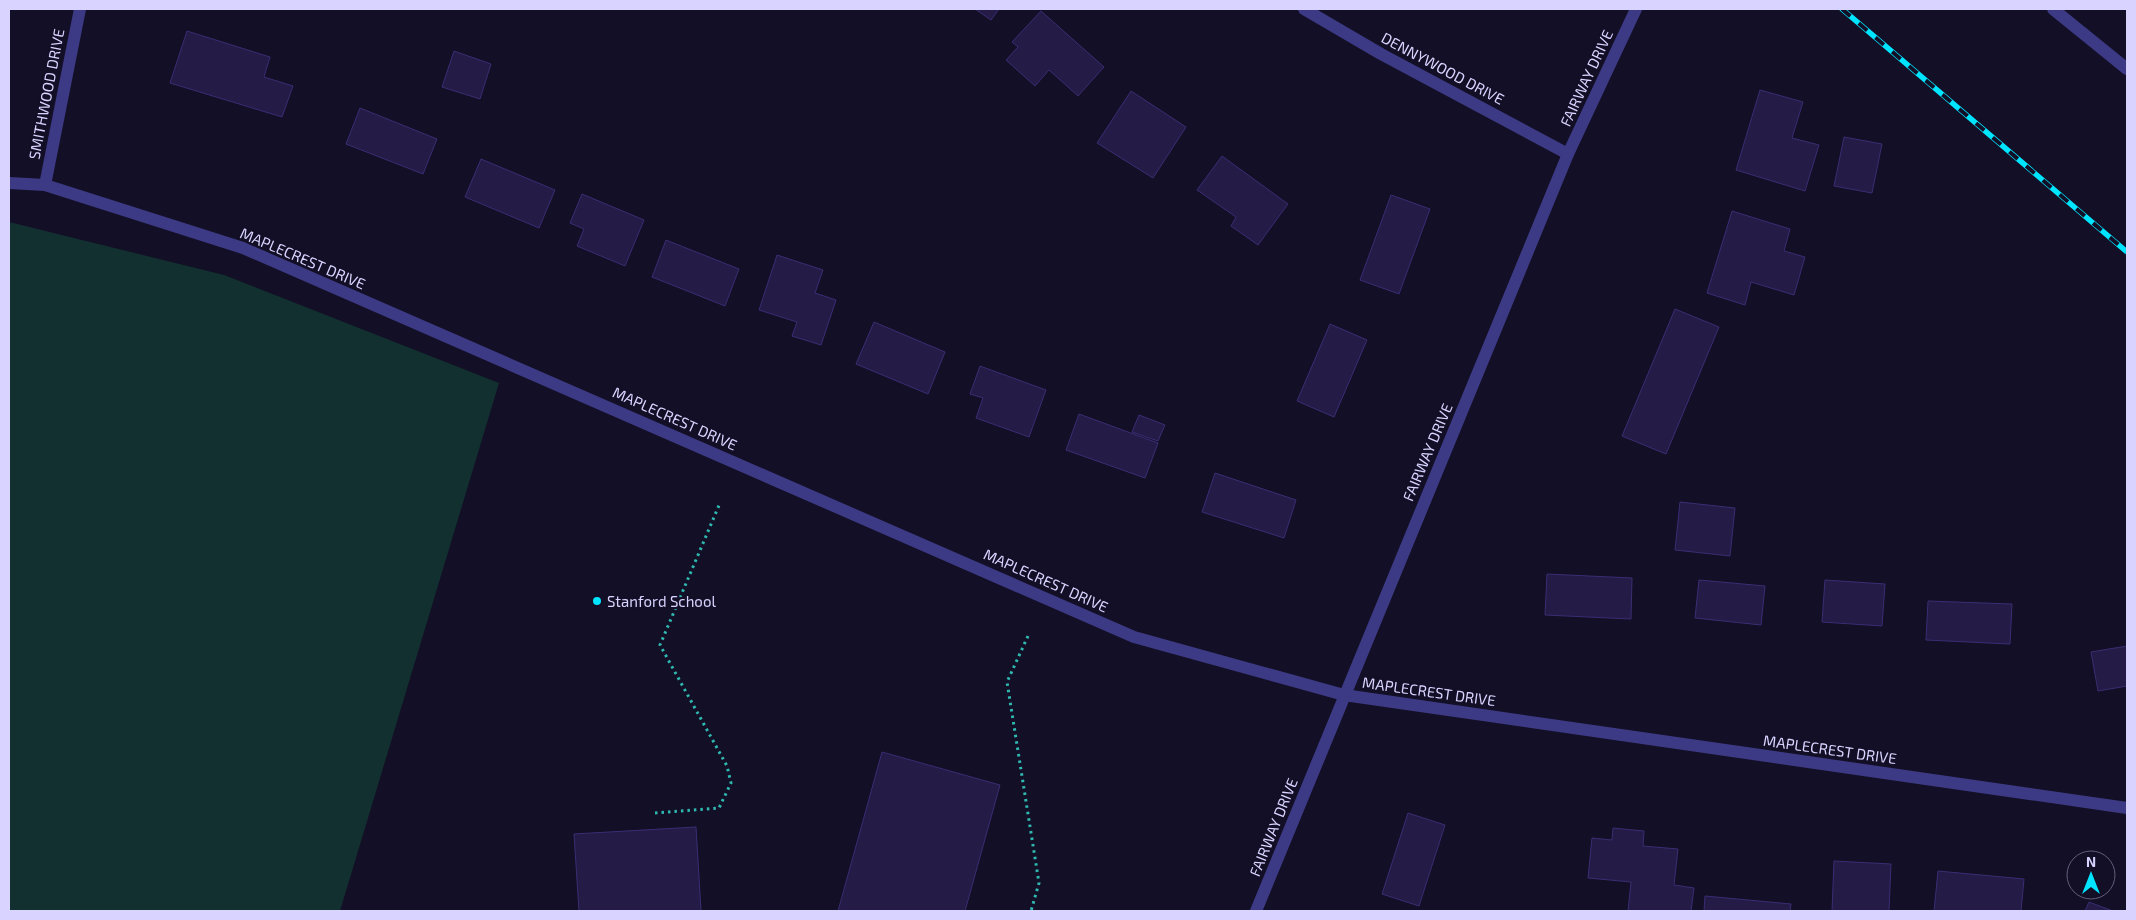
<svg xmlns="http://www.w3.org/2000/svg" width="2136" height="920" font-family="'Exo 2',sans-serif">
<style>
.green{fill:#12302f}
.building{fill:#241b47;stroke:#3b2d73}
.lines{fill:none;stroke-linecap:round;stroke-linejoin:round}
.path{stroke:#2fb8b0;stroke-width:3;stroke-dasharray:2.5 4;stroke-linecap:butt}
.lane{stroke:#3d3a85;stroke-width:12}
.street{stroke:#3d3a85;stroke-width:12}
.rail-casing{stroke:#00e5ff;stroke-width:5.5}
.rail{stroke:#130f26;stroke-width:4;stroke-dasharray:11;stroke-linecap:butt}
.poi-dot{fill:#00e5ff;stroke:#130f26;stroke-width:2}
.labels{text-anchor:middle;dominant-baseline:central;stroke-width:4.5;stroke-linejoin:round;paint-order:stroke}
.street-label{font-size:15px;fill:#d9d4ff;stroke:#130f26}
.poi-label{font-size:15px;fill:#d9d4ff;stroke:#130f26;text-anchor:start}
</style>
<rect width="100%" height="100%" fill="#130f26"/>
<!-- green -->
<polygon class="green" points="9,222 224,275 499,383 340,911 9,911"/>
<!-- building -->
<g class="building">
<polygon points="975,9 999,9 991,20"/>
<polygon points="1041,11 1104,67 1078,96 1049,70 1035,86 1006,60 1018,47 1012,42"/>
<polygon points="187,31 270,57 264,77 293,86 282,117 170,83"/>
<polygon points="454,51 491,64 480,99 442,87"/>
<polygon points="1760,90 1803,102 1792,138 1819,145 1805,191 1736,170"/>
<polygon points="1131,91 1186,127 1153,178 1097,143"/>
<polygon points="360,108 437,139 423,174 346,144"/>
<polygon points="1844,137 1882,144 1872,193 1834,186"/>
<polygon points="1222,156 1288,204 1258,245 1231,226 1236,217 1197,190"/>
<polygon points="481,159 555,190 539,228 465,197"/>
<polygon points="582,194 644,220 625,266 577,246 584,229 570,223"/>
<polygon points="1391,195 1430,209 1399,294 1360,280"/>
<polygon points="1732,211 1790,229 1784,251 1805,257 1794,295 1751,282 1745,305 1707,293"/>
<polygon points="666,240 739,269 725,306 652,277"/>
<polygon points="777,255 823,270 815,293 836,300 821,345 792,336 797,322 759,310"/>
<polygon points="1675,309 1719,327 1666,454 1622,436"/>
<polygon points="874,322 945,352 928,394 856,364"/>
<polygon points="1330,324 1367,340 1334,417 1297,401"/>
<polygon points="980,366 1046,390 1029,437 976,418 983,398 970,394"/>
<polygon points="1079,414 1158,443 1145,478 1066,450"/>
<polygon points="1139,415 1165,425 1158,441 1132,432"/>
<polygon points="1215,473 1296,500 1284,538 1202,512"/>
<polygon points="1680,502 1735,508 1730,556 1675,550"/>
<polygon points="1547,574 1632,578 1631,619 1545,615"/>
<polygon points="1699,580 1765,586 1761,625 1695,618"/>
<polygon points="1825,580 1885,584 1882,626 1822,622"/>
<polygon points="1928,601 2012,604 2010,644 1926,640"/>
<polygon points="2127,646 2127,686 2098,691 2091,652"/>
<polygon points="882,752 1000,785 965,911 838,911"/>
<polygon points="1408,813 1445,825 1419,906 1382,894"/>
<polygon points="696,827 701,911 579,911 574,834"/>
<polygon points="1613,828 1644,831 1643,846 1678,849 1674,885 1694,888 1691,911 1628,911 1631,882 1588,878 1592,838 1612,840"/>
<polygon points="1834,861 1891,864 1889,911 1832,911"/>
<polygon points="1938,871 2024,879 2021,911 1934,911"/>
<polygon points="1705,896 1791,904 1790,911 1704,911"/>
<polygon points="2089,902 2113,911 2085,911"/>
</g>
<g class="lines">
<!-- path -->
<g class="path">
<polyline points="1028,636 1007,682 1039,883 1031,911"/>
<polyline points="655,813 719,808 731,783 727,766 660,645 720,503"/>
</g>
<!-- lane -->
<polyline class="lane" points="2053,9 2127,69"/>
<!-- street -->
<g class="street">
<polyline points="1304,9 1381,54 1568,154"/>
<polyline points="9,183 45,185 243,248 1134,637 1344,695 2127,808"/>
<polyline points="45,185 80,9"/>
<polyline points="1256,911 1568,154 1636,9"/>
</g>
<!-- rail casing -->
<g class="rail-casing">
<polyline id="rail" points="1842,9 2127,252"/>
</g>
<!-- rail -->
<use href="#rail" class="rail"/>
</g>
<!-- markers -->
<circle class="poi-dot" cx="597" cy="601" r="5"/>
<g class="labels">
<!-- street labels -->
<g class="street-label">
<text transform="translate(1443 68) rotate(28)">DENNYWOOD DRIVE</text>
<text transform="translate(1586 78) rotate(-65)">FAIRWAY DRIVE</text>
<text transform="translate(46 94) rotate(-79)">SMITHWOOD DRIVE</text>
<text transform="translate(303 258) rotate(23)">MAPLECREST DRIVE</text>
<text transform="translate(675 418) rotate(24)">MAPLECREST DRIVE</text>
<text transform="translate(1427 452) rotate(-67)">FAIRWAY DRIVE</text>
<text transform="translate(1046 580) rotate(24)">MAPLECREST DRIVE</text>
<text transform="translate(1429 691) rotate(8)">MAPLECREST DRIVE</text>
<text transform="translate(1830 749) rotate(8)">MAPLECREST DRIVE</text>
<text transform="translate(1273 827) rotate(-68)">FAIRWAY DRIVE</text>
</g>
<!-- poi labels -->
<g class="poi-label">
<text x="607" y="601">Stanford School</text>
</g>
</g>
<!-- border -->
<rect width="2136" height="920" fill="none" stroke="#d9d4ff" stroke-width="20"/>
<!-- north arrow -->
<g transform="translate(2091 875)"><circle r="24" fill="#130f26" stroke="#625e7d"/>
<path d="M0-4L9 19L0 12L-9 19Z" fill="#00e5ff"/>
<text y="-8" font-size="14" font-weight="bold" text-anchor="middle" fill="#d9d4ff">N</text>
</g>
</svg>
